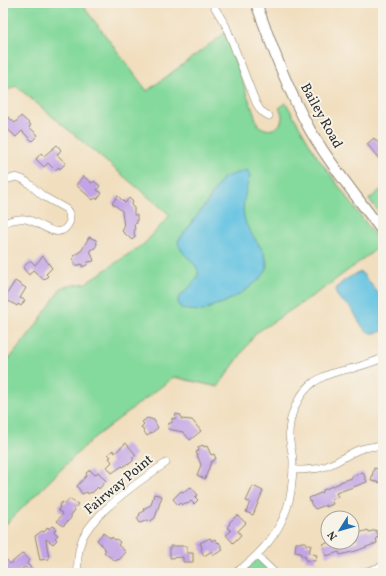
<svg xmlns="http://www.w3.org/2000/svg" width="386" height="576" font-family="Vollkorn,serif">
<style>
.green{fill:#84d99c;stroke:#588264}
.water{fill:#64c3e2;stroke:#487786}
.building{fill:#c1a3e6}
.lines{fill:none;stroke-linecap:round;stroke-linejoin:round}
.street-casing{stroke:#8e8474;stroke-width:8}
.secondary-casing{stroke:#8e8474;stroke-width:12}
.street{stroke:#fff;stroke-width:7}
.secondary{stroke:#fff;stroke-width:10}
.labels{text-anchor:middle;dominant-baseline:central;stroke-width:4;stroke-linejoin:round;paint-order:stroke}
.street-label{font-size:14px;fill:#2b2b2b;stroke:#f7f3e8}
</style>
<rect width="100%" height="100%" fill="#f7f3e8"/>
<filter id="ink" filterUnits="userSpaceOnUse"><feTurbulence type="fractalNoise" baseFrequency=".025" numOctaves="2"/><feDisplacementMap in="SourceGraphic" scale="8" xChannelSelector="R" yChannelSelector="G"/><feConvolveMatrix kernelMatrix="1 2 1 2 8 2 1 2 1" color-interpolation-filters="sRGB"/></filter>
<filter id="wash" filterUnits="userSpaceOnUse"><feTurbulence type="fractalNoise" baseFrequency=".012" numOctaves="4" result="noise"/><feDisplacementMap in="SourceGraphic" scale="16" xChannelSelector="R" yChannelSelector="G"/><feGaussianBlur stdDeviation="0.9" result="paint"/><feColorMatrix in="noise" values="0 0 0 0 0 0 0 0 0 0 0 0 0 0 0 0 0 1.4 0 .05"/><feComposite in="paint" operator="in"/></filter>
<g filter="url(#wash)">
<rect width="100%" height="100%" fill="#f1debe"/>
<!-- green -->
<g class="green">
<path d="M3 3H81L147 91 225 33 258 125C272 137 289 123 279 108L286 103 316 155 382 245 323 289 256 333 218 387 174 377 91 440 3 527V367L34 328 62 287 86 283 145 243 170 215 16 86 3 92Z"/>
<polygon points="383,188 383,218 369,199"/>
<polygon points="257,556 273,573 235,573"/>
</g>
<!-- water -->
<g class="water">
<path d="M247 170 250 175C246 191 239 210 247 226 253 239 268 252 267 267 267 279 230 301 220 304 217 305 214 305 211 307 208 308 206 310 203 311 200 311 184 310 182 309L178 304V299C183 292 195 284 198 275 201 264 178 254 178 241L208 201 221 180 225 177Z"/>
<path d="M361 272 383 299V331C361 340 360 317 349 306 345 302 338 300 336 293 334 284 355 274 361 272Z"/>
</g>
<g id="blocks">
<!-- building -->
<g class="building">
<polygon points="7,116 15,123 21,116 31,125 29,127 38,135 32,141 22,131 16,137 3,125 3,121"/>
<polygon points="374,138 383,149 383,158 380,160 367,144"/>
<polygon points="57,145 61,150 57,155 66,163 60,169 59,167 55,170 48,163 44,167 36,159 41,153 44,156"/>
<polygon points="83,176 92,183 94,181 100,186 97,190 102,193 97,199 95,198 93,200 76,185"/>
<polygon points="118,196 125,203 129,198 133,202 131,205 134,208 134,215 137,215 137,223 134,224 135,230 134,232 135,237 132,240 122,231 124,228 122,211 112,203"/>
<polygon points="89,237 96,240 97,244 95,248 90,250 94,261 88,262 87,265 82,267 82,264 75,266 73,258 75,255 82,250"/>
<polygon points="43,256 52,268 46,274 48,276 44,280 33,270 29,275 23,268 30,260 35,265"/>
<polygon points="15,281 26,288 20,298 25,300 21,306 18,304 17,306 9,301 3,311 3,295 5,297"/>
<polygon points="176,414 181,415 181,419 192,420 201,431 190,440 183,432 168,429 169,423 172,423 172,418 175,419"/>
<polygon points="147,418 154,420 158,428 147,436 141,427 144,424 142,422"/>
<polygon points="126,443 136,455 133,457 133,461 129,464 128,463 123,467 122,466 112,473 107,467 112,462 109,458 111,457 108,454 113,450 115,453"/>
<polygon points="203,445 204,447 207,446 211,455 214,454 216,459 211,462 205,479 197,475 201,465 196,452 199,451 198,447"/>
<polygon points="374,468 383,470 383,483 371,481"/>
<polygon points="90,470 95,475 98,472 106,481 99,489 98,487 92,493 91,492 88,494 87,492 82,494 77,486 87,475 86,473"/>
<polygon points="363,472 367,482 336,493 338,497 331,500 333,504 326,507 326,505 315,509 313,506 312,506 309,498 323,492 323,490 340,483 340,482 352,478 352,476"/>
<polygon points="253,486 263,491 253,515 246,512 250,502 246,501"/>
<polygon points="191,487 198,495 195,497 198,500 194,504 191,501 188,504 185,503 182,505 180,503 178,505 173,499 181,491 183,492"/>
<polygon points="154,494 162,496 155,518 149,522 148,520 140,523 137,518 140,515 139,514 144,511 143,509 151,505"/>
<polygon points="69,499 78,504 74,509 75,510 71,515 71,518 63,526 57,521 63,514 58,510 60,507 59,506 62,502 65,504"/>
<polygon points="237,515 246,523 238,531 241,535 233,543 226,535 231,531 227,527 230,524 229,523"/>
<polygon points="52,526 56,529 54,532 58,535 55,538 57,540 53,544 46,539 49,559 40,560 35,536 42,531 44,532 48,527 49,529"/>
<polygon points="368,530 369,532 376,530 379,537 376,538 377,543 356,551 340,555 339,552 326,556 323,544 331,542 343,542 344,546 358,541 356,534"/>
<polygon points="103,533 111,539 112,537 115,540 116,539 120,542 118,545 126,552 119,560 118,559 116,561 107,555 104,552 106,550 104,549 105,548 97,540"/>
<polygon points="210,538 212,541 215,539 218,543 219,542 223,550 214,555 212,551 204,556 201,549 202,548 200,543"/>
<polygon points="301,542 306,542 306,545 311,545 309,553 317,555 315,561 305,560 306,557 301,556 301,553 295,552 296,543 300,543"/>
<polygon points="170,546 187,546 187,553 193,553 193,562 183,562 183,557 170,558"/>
<polygon points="23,553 30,561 27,563 34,572 31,573 25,567 17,573 5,573 3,570 3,555 10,564"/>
</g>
</g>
</g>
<g filter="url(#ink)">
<use href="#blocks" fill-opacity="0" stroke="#8e8474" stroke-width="1"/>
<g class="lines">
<!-- street casing -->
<g class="street-casing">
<g id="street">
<polyline points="212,3 226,26 256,103 261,111 269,116"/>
<path d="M3 181 16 177 22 179 27 182 43 196 66 209 69 213 70 221C60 245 41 221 25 219 17 218 10 221 3 223"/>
<path d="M293 470C304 470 314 470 324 467 337 463 346 455 358 450 366 447 375 446 383 446"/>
<polyline points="257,556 275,573"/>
<path d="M78 573C77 560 78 548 83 537 96 511 142 479 166 463"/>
<path d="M235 573C266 551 290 521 292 481 293 474 293 467 293 460 292 451 290 444 289 435 289 415 298 394 314 382 327 373 340 371 354 368 364 365 374 362 383 358"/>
<polyline points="361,573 383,566"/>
</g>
</g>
<!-- secondary casing -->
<g class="secondary-casing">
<path id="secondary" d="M256 3C272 46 287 89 310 130 331 166 358 198 383 232"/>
</g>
<!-- street -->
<use href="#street" class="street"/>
<!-- secondary -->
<use href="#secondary" class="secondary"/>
</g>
</g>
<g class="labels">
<!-- street labels -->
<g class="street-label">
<text transform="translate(321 116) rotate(61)">Bailey Road</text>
<text transform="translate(119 485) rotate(-40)">Fairway Point</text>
</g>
</g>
<!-- margin -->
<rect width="386" height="576" fill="none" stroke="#f7f3e8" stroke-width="16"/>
<!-- north arrow -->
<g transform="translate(340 530) rotate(233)"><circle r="19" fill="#f7f3e8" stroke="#a5a39c"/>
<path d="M0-3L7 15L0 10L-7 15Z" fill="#1f6fb2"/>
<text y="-6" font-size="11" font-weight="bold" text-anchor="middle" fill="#2b2b2b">N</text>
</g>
</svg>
